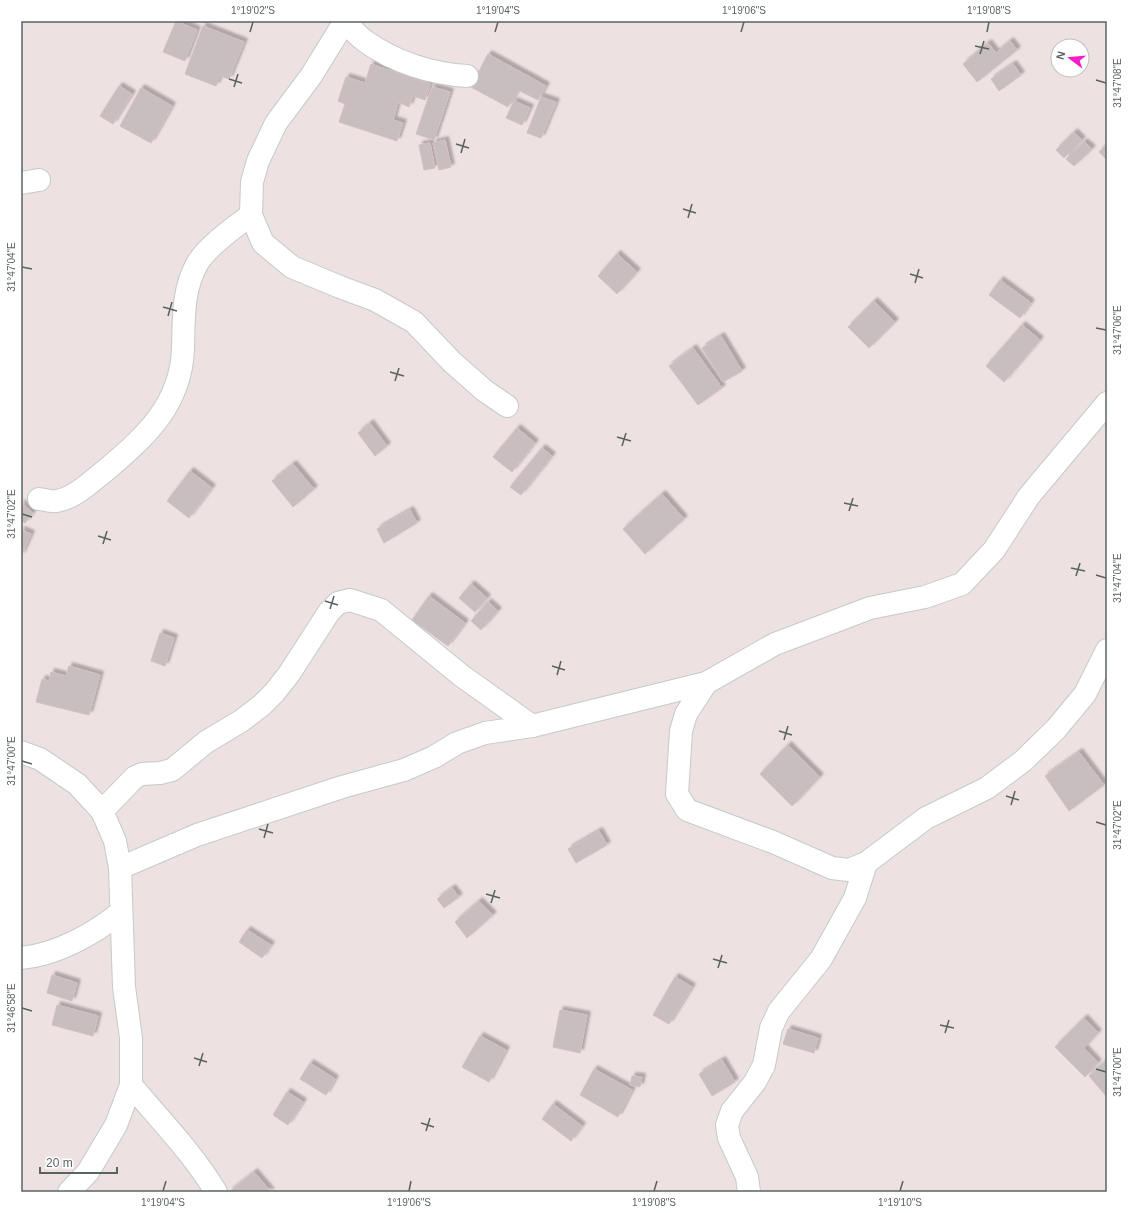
<svg xmlns="http://www.w3.org/2000/svg" width="1128" height="1213" font-family="Helvetica,sans-serif">
<style>
.building{fill:#c8bec0;stroke:#d3bec2;filter:url(#shadow)}
.lines{fill:none;stroke-linecap:round;stroke-linejoin:round}
.street-casing{stroke:#c3cbc9;stroke-width:24}
.street{stroke:#fff;stroke-width:22}
.ticks{fill:none;stroke:#596360;stroke-width:1.5}
.neatline{fill:none;stroke:#596360;stroke-width:1.5}
.ticks-label{font-size:10px;text-anchor:middle;fill:#596360}
</style>
<defs>
<filter id="shadow"><feDropShadow dx="3.5" dy="-3.5" stdDeviation="1" flood-color="#0004"/></filter>
</defs>
<rect width="100%" height="100%" fill="#eee1e2"/>
<!-- building -->
<g class="building">
<polygon points="176,21 197,30 185,61 163,52"/>
<polygon points="203,26 244,42 229,79 220,76 216,86 185,74"/>
<polygon points="1010,41 1017,50 977,82 963,64 988,43 996,53"/>
<polygon points="488,54 546,86 538,100 518,90 508,107 471,87"/>
<polygon points="371,64 430,84 425,100 413,96 409,107 398,102 393,120 403,123 397,141 339,122 345,104 338,101 346,77 365,83"/>
<polygon points="1013,64 1021,75 999,91 991,79"/>
<polygon points="119,86 132,94 113,124 100,116"/>
<polygon points="432,87 450,92 434,140 416,134"/>
<polygon points="141,88 172,106 151,143 120,126"/>
<polygon points="541,97 556,102 541,138 527,133"/>
<polygon points="514,101 530,108 522,125 506,118"/>
<polygon points="1074,132 1082,140 1064,158 1056,150"/>
<polygon points="445,140 451,167 439,170 433,143"/>
<polygon points="1084,142 1092,149 1074,166 1066,159"/>
<polygon points="430,143 435,168 424,170 419,145"/>
<polygon points="1107,144 1107,160 1099,152"/>
<polygon points="617,254 637,272 617,294 598,276"/>
<polygon points="1000,280 1031,303 1020,318 989,295"/>
<polygon points="874,301 895,322 869,348 848,327"/>
<polygon points="1022,325 1040,340 1004,382 986,366"/>
<polygon points="721,336 742,371 723,382 702,348"/>
<polygon points="693,348 722,388 698,405 669,366"/>
<polygon points="370,423 387,446 375,456 358,433"/>
<polygon points="517,428 535,443 512,472 493,457"/>
<polygon points="542,448 552,456 521,495 510,487"/>
<polygon points="293,464 314,489 293,507 272,481"/>
<polygon points="190,471 212,488 189,518 167,501"/>
<polygon points="662,494 684,519 645,554 623,529"/>
<polygon points="21,503 33,513 25,523 21,520"/>
<polygon points="410,510 417,523 384,543 377,529"/>
<polygon points="21,530 31,534 21,556"/>
<polygon points="471,584 487,598 475,612 459,598"/>
<polygon points="429,596 465,623 448,646 412,620"/>
<polygon points="488,602 498,611 481,630 471,621"/>
<polygon points="160,633 174,638 165,666 151,661"/>
<polygon points="69,666 100,675 89,715 36,702 42,679 49,681 51,672 66,676"/>
<polygon points="788,745 820,777 792,806 760,774"/>
<polygon points="1079,752 1104,785 1069,811 1045,776"/>
<polygon points="599,831 607,845 576,863 568,849"/>
<polygon points="452,888 459,897 444,908 437,899"/>
<polygon points="479,901 493,915 467,938 455,922"/>
<polygon points="247,930 271,945 262,958 239,942"/>
<polygon points="52,975 77,983 72,1001 47,993"/>
<polygon points="675,977 692,987 669,1024 653,1015"/>
<polygon points="57,1005 98,1016 93,1036 52,1025"/>
<polygon points="560,1010 587,1015 580,1053 553,1047"/>
<polygon points="1084,1018 1098,1033 1084,1048 1098,1063 1085,1077 1055,1047"/>
<polygon points="788,1029 818,1038 814,1053 783,1044"/>
<polygon points="480,1036 506,1050 489,1082 462,1067"/>
<polygon points="722,1060 735,1082 712,1096 699,1074"/>
<polygon points="1107,1060 1107,1097 1089,1076"/>
<polygon points="310,1063 335,1079 326,1095 300,1079"/>
<polygon points="594,1069 632,1090 618,1117 580,1095"/>
<polygon points="632,1076 642,1077 640,1087 630,1085"/>
<polygon points="287,1092 303,1102 288,1125 273,1115"/>
<polygon points="553,1104 582,1126 571,1141 542,1119"/>
<polygon points="254,1172 271,1192 229,1192"/>
</g>
<g class="lines">
<!-- street casing -->
<g class="street-casing">
<g id="street">
<polyline points="345,21 311,76 276,123 258,161 252,182 251,215 263,243 292,267 340,287 375,300 414,322 452,362 485,391 507,406"/>
<path d="M345 22C351 28 358 36 365 41 394 62 432 74 467 76"/>
<polyline points="21,183 39,180"/>
<path d="M39 499C45 500 52 502 57 501 75 498 92 481 106 470 145 437 181 405 183 349 184 320 182 291 197 264 206 247 236 226 251 215"/>
<polyline points="706,683 686,714 681,731 677,794 687,810 773,842 832,868 849,870 866,863 926,818 987,788 1023,761 1056,729 1085,694 1107,650"/>
<polyline points="21,752 40,759 77,784 102,811 115,841 120,868 124,987 131,1038 131,1085 116,1125 88,1172 69,1192"/>
<polyline points="102,811 135,777 142,774 160,773 172,770 206,742 241,721 262,705 274,693 289,674 329,612 338,603 350,600 381,610 462,676 532,726"/>
<polyline points="120,868 197,835 342,787 404,770 434,757 457,743 485,733 532,726 706,683 775,644 870,608 925,597 962,584 994,550 1029,496 1107,403"/>
<path d="M21 958C56 955 94 934 121 912"/>
<path d="M131 1085C160 1120 192 1152 216 1192"/>
<polyline points="749,1192 747,1177 729,1138 727,1125 732,1111 755,1082 764,1065 771,1028 779,1011 821,959 855,898 866,863"/>
</g>
</g>
<!-- street -->
<use href="#street" class="street"/>
</g>
<!-- ticks -->
<path class="ticks" d="M250 32 253 22M495 32 498 22M741 32 744 22M987 32 989 22M975 46 989 49M980 54 984 41M229 79 242 83M1096 80 1106 83M234 87 238 74M456 144 469 148M461 153 465 139M683 209 696 213M688 218 692 204M22 267 32 269M910 274 923 278M915 283 919 269M163 307 177 311M168 316 172 302M1096 328 1106 330M390 372 404 376M395 381 399 368M617 437 631 441M622 446 626 433M844 503 858 506M849 511 853 498M22 514 32 517M98 536 111 540M103 544 107 531M1071 568 1085 571M1096 575 1106 578M1076 576 1080 563M325 601 338 605M330 609 334 596M552 666 565 670M557 675 561 661M779 731 792 735M784 740 788 726M22 761 32 764M1006 796 1019 800M1011 805 1015 791M1096 822 1106 825M259 829 273 833M264 838 268 824M486 894 500 898M491 903 495 890M713 959 727 963M718 968 722 955M22 1008 32 1011M940 1025 954 1028M945 1033 949 1020M194 1058 207 1062M199 1066 203 1053M1096 1069 1106 1072M421 1123 434 1127M426 1131 430 1118M163 1191 166 1181M409 1191 411 1181M654 1191 657 1181M900 1191 903 1181"/>
<!-- border -->
<rect width="1128" height="1213" fill="none" stroke="#ffffff" stroke-width="44"/>
<!-- north arrow -->
<g transform="translate(1070 58) rotate(286)"><circle r="19" fill="#ffffff" stroke="#bdc1bf"/>
<path d="M0-3L7 15L0 10L-7 15Z" fill="#fa1ac8"/>
<text y="-6" font-size="11" font-weight="bold" text-anchor="middle" fill="#596360">N</text>
</g>
<!-- scale -->
<path d="M40 1167v6h77v-6" fill="none" stroke="#596360" stroke-width="2"/>
<text x="46" y="1167" font-size="12" fill="#596360" stroke="#ffffff" stroke-width="3" paint-order="stroke">20 m</text>
<rect x="22" y="22" width="1084" height="1169" class="neatline"/>
<g class="ticks-label">
<text x="253" y="14">1°19'02"S</text>
<text x="498" y="14">1°19'04"S</text>
<text x="744" y="14">1°19'06"S</text>
<text x="989" y="14">1°19'08"S</text>
<text transform="translate(1117 83) rotate(-90)" y="4">31°47'08"E</text>
<text transform="translate(11 267) rotate(-90)" y="4">31°47'04"E</text>
<text transform="translate(1117 330) rotate(-90)" y="4">31°47'06"E</text>
<text transform="translate(11 514) rotate(-90)" y="4">31°47'02"E</text>
<text transform="translate(1117 578) rotate(-90)" y="4">31°47'04"E</text>
<text transform="translate(11 761) rotate(-90)" y="4">31°47'00"E</text>
<text transform="translate(1117 825) rotate(-90)" y="4">31°47'02"E</text>
<text transform="translate(11 1008) rotate(-90)" y="4">31°46'58"E</text>
<text transform="translate(1117 1072) rotate(-90)" y="4">31°47'00"E</text>
<text x="163" y="1206">1°19'04"S</text>
<text x="409" y="1206">1°19'06"S</text>
<text x="654" y="1206">1°19'08"S</text>
<text x="900" y="1206">1°19'10"S</text>
</g>
</svg>
